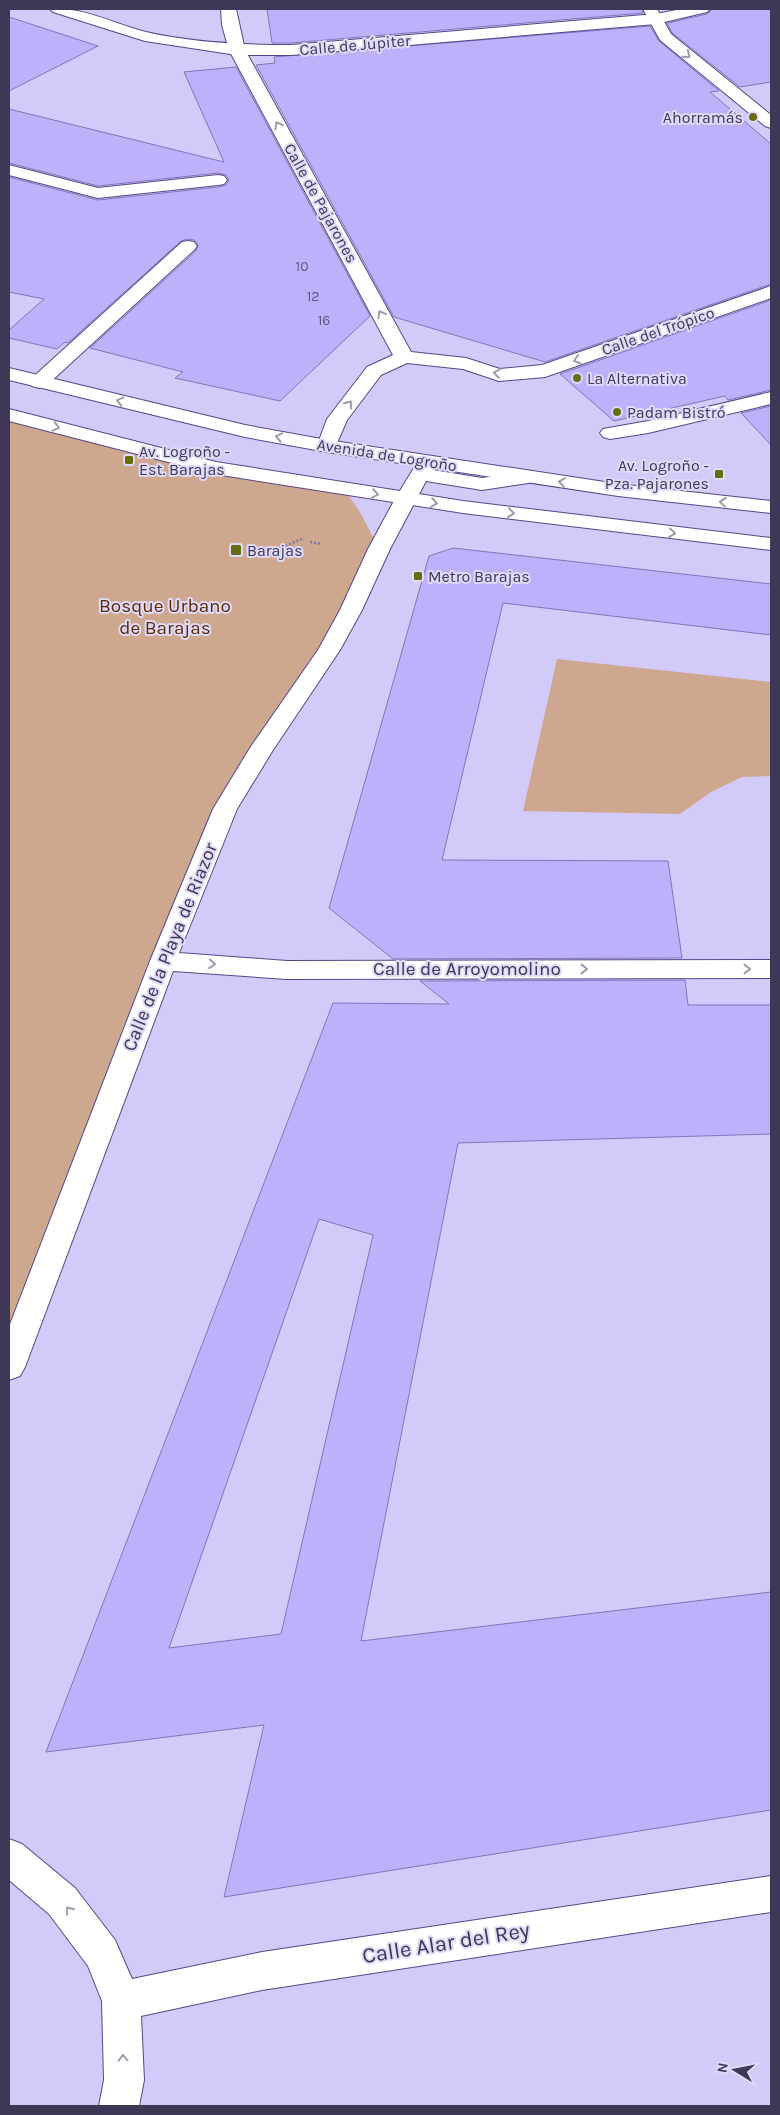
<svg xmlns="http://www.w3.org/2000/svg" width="780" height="2115" font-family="Karla,sans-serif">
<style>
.green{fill:#cea78f}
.building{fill:#bfb0fc;stroke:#8374bb;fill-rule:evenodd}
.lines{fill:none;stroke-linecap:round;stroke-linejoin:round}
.street-casing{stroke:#57478a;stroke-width:2}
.secondary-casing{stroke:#57478a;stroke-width:2}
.path{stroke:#81799f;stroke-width:2.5;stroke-dasharray:2 2;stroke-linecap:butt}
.street{fill:#fff;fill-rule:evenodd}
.secondary{fill:#fff;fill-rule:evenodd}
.oneway{stroke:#9e9baa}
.poi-dot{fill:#686d11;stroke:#dfdaf9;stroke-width:2}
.labels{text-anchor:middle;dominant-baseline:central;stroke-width:4;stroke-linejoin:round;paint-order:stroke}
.far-number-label{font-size:14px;fill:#5e5580}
.far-street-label{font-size:16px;fill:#3e3756;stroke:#dfdaf9}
.far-poi-label{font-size:16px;fill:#3e3756;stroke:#dfdaf9;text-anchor:start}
.park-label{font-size:19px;fill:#5c2900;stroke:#dfdaf9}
.street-label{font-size:19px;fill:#3e3756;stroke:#dfdaf9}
.near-street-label{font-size:22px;fill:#3e3756;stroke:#dfdaf9}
</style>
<rect width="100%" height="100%" fill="#d2caf9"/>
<!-- green -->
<g class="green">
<polygon points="9,415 215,468 345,490 360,512 379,549 262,748 163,961 9,1367"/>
<polygon points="557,659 771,682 771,776 742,777 711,792 680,814 523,811"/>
</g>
<!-- building -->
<g class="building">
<polygon points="267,9 641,9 643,13 291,43 272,43"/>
<polygon points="712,9 771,9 771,82 740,87 672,33 667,23 707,14"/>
<polygon points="9,17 98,46 9,91"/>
<polygon points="650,26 659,41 719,91 710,92 771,144 771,284 545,362 394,317 256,65 275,63 274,57"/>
<polygon points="236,67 370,316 280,401 175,378 183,372 90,348 196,251 198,245 194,240 188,239 181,241 68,343 65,342 57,349 9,338 9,330 44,299 9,292 9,177 98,200 218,187 226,185 229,180 226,175 218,173 98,186 9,163 9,109 224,162 184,72"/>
<polygon points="771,300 771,390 728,400 725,396 614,421 560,374"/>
<polygon points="771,406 771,445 741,413"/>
<polygon points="453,548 771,584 771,635 503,603 442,860 668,861 682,958 393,959 329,908 429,556"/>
<path d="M685 980 688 1005H771V1134L458 1143 361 1641 771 1592V1810L224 1897 264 1725 46 1752 333 1003 449 1004 420 981ZM319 1219 373 1235 281 1634 169 1648Z"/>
</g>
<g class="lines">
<!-- street casing -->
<g class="street-casing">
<g id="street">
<polygon points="221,9 236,9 245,50 411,352 466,358 500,369 542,365 771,286 771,298 545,377 499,381 463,369 407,363 381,375 347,420 334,450 327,452 320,450 317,446 327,419 367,367 393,355 229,50 222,25"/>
<polygon points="643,9 657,9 671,34 771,115 771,128 765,126 660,40"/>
<polygon points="9,165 98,188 218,175 224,176 227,180 224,184 218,185 98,198 9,175"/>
<polygon points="188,241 194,242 197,246 194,250 46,386 39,388 32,386 29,382 32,378 182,242"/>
<polygon points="771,392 771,404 648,433 610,439 603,437 600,433 603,429 648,421"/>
<polygon points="427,456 434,458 437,462 433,470 482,478 528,471 535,473 538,477 535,481 528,483 482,490 426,481 390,549 362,610 340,650 273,750 237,809 179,953 287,961 771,960 771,978 287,979 173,971 25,1367 20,1376 9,1380 9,1327 150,961 213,809 250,748 318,650 340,610 368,549 395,499 420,458"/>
<polygon points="9,1839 22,1844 75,1888 115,1940 132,1979 262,1952 771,1876 771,1912 262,1990 141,2016 144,2080 139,2106 99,2106 104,2080 102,2001 88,1966 49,1914 9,1880"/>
</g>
</g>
<!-- secondary casing -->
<g class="secondary-casing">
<g id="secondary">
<path d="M50 9C84 7 114 24 146 32 194 43 243 45 291 45L656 14 682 9H710L707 12 656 24 291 55H237L145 41 53 12Z"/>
<polygon points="9,368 245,425 327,440 618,484 771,501 771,513 618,496 327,452 245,437 9,380"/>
<polygon points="9,409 216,462 463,501 771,538 771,550 463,513 215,474 9,421"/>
</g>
</g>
<!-- path -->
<g class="path">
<polyline points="310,542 322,544"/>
<polyline points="278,549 304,538"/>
</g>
<!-- street -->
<use href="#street" class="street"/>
<!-- secondary -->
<use href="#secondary" class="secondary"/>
</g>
<!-- one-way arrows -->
<defs><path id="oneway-chevron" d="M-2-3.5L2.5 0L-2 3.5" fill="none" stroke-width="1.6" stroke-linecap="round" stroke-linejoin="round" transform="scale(1.25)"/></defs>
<g class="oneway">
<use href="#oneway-chevron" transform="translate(687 55) rotate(39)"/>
<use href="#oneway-chevron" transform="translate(278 125) rotate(-119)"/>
<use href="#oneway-chevron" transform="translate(381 314) rotate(-119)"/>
<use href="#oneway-chevron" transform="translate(577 360) rotate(161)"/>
<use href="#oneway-chevron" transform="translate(497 373) rotate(-170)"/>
<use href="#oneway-chevron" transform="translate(120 401) rotate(-167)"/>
<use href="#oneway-chevron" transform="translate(349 404) rotate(-52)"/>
<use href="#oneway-chevron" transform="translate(56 427) rotate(14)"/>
<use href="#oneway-chevron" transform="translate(279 437) rotate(-169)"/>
<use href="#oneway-chevron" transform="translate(562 482) rotate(-172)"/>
<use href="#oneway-chevron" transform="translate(375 494) rotate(9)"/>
<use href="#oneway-chevron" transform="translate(723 502) rotate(-174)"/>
<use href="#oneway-chevron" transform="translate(434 503) rotate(8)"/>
<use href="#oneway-chevron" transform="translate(511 513) rotate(7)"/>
<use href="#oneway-chevron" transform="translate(672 533) rotate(6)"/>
<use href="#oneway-chevron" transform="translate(212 964) rotate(4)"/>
<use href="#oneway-chevron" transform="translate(584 969)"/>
<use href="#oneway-chevron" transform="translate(747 969)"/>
<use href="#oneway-chevron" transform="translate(69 1910) rotate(-128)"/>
<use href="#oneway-chevron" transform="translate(123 2058) rotate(-92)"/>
</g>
<!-- markers -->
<g class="poi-dot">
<circle cx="753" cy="117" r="5"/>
<circle cx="577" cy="378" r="5"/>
<circle cx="617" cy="412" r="5"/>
<rect x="124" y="455" width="10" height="10" rx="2.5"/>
<rect x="714" y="469" width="10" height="10" rx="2.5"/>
<rect x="230" y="544" width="12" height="12" rx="2.5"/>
<rect x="413" y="571" width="10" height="10" rx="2.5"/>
</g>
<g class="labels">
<!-- far-number labels -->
<g class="far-number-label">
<text x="302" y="266">10</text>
<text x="313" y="296">12</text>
<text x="324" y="320">16</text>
</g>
<!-- far-street labels -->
<g class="far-street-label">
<text transform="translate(355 45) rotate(-5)">Calle de Júpiter</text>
<text transform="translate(321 203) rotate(61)">Calle de Pajarones</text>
<text transform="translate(658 331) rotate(-19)">Calle del Trópico</text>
<text transform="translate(387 455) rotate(9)">Avenida de Logroño</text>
</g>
<!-- far-poi labels -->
<g class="far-poi-label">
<text x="743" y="117" text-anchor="end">Ahorramás</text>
<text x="587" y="378">La Alternativa</text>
<text x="627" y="412">Padam Bistró</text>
<text x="139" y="451">Av. Logroño -<tspan x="139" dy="18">Est. Barajas</tspan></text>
<text x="709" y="465" text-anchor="end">Av. Logroño -<tspan x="709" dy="18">Pza. Pajarones</tspan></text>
<text x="247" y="550">Barajas</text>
<text x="428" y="576">Metro Barajas</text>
</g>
<!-- park labels -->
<g class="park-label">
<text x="165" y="606">Bosque Urbano<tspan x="165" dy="22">de Barajas</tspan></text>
</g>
<!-- street labels -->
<g class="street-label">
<text transform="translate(170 947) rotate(-68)">Calle de la Playa de Riazor</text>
<text x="467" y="969">Calle de Arroyomolino</text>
</g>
<!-- near-street labels -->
<g class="near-street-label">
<text transform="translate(446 1943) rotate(-9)">Calle Alar del Rey</text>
</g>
</g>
<!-- border -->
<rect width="780" height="2115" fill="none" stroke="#3e3756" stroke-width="20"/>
<!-- north arrow -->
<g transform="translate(735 2070) rotate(280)" stroke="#dfdaf9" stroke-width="4" paint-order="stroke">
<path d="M0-4L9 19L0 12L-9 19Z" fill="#3e3756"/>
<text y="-8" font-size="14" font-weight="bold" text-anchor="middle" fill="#3e3756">N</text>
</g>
</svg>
